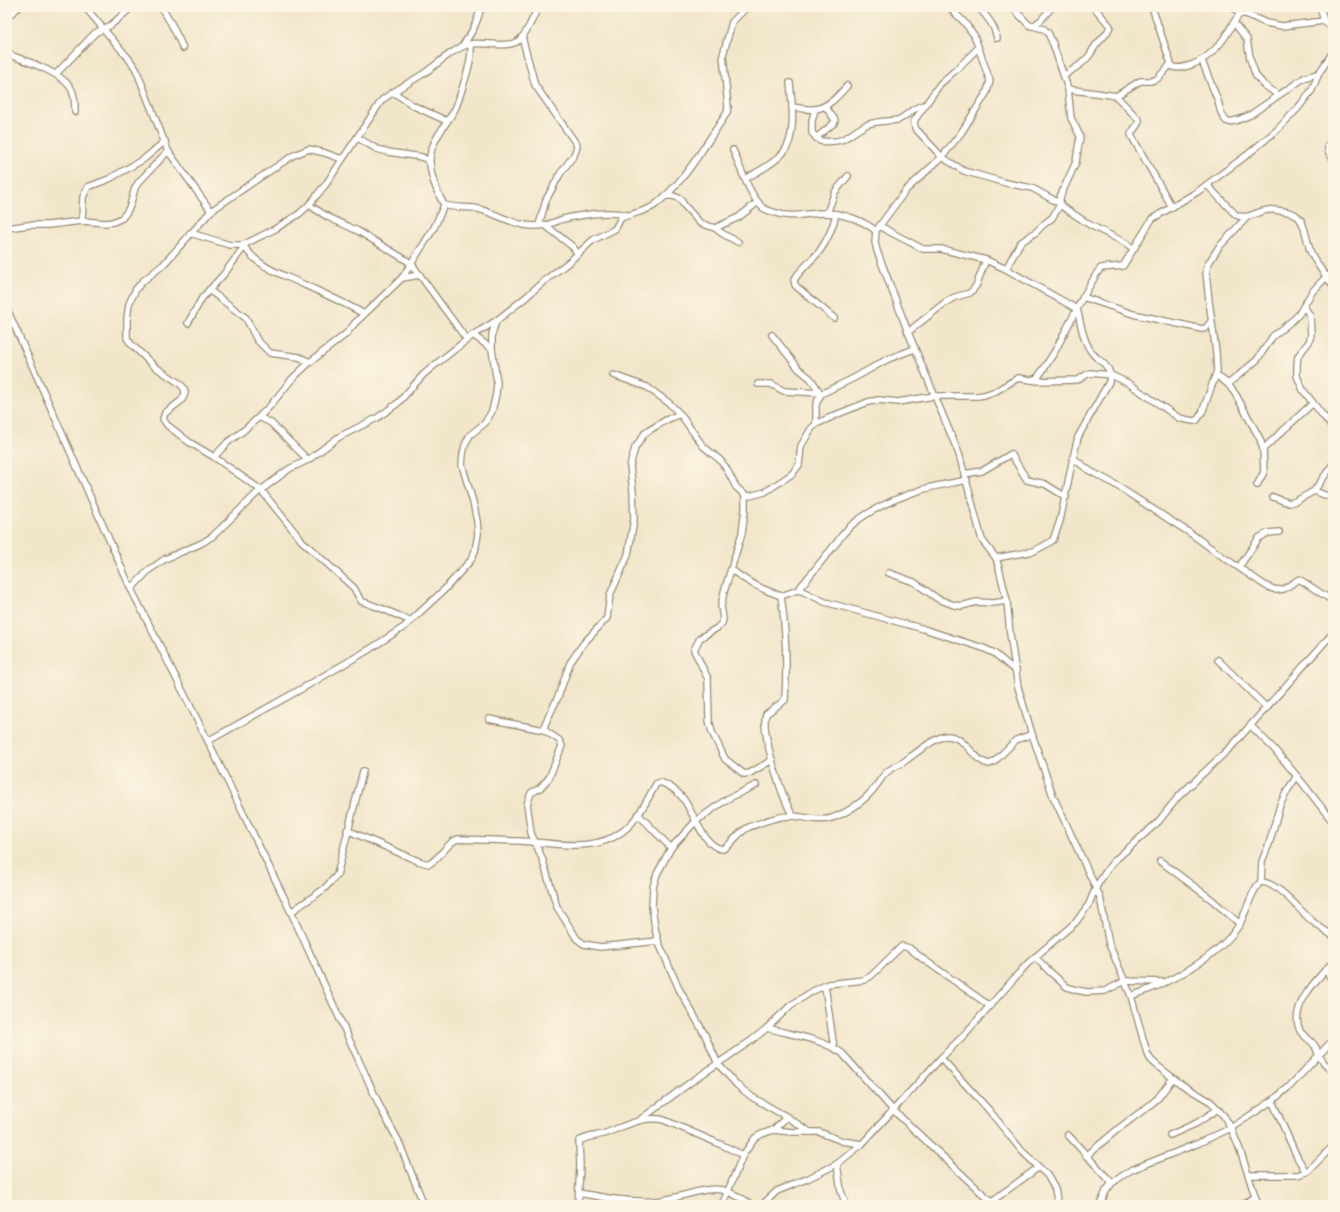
<svg xmlns="http://www.w3.org/2000/svg" width="1340" height="1212" font-family="Itim,sans-serif">
<style>
.lines{fill:none;stroke-linecap:round;stroke-linejoin:round}
.street-casing{stroke:#968874;stroke-width:8}
.street{stroke:#fff;stroke-width:5.5}
</style>
<rect width="100%" height="100%" fill="#fcf5e5"/>
<filter id="ink" filterUnits="userSpaceOnUse"><feTurbulence type="fractalNoise" baseFrequency=".025" numOctaves="2"/><feDisplacementMap in="SourceGraphic" scale="8" xChannelSelector="R" yChannelSelector="G"/><feConvolveMatrix kernelMatrix="1 2 1 2 8 2 1 2 1" color-interpolation-filters="sRGB"/></filter>
<filter id="wash" filterUnits="userSpaceOnUse"><feTurbulence type="fractalNoise" baseFrequency=".012" numOctaves="4" result="noise"/><feDisplacementMap in="SourceGraphic" scale="16" xChannelSelector="R" yChannelSelector="G"/><feGaussianBlur stdDeviation="0.9" result="paint"/><feColorMatrix in="noise" values="0 0 0 0 0 0 0 0 0 0 0 0 0 0 0 0 0 1.4 0 .05"/><feComposite in="paint" operator="in"/></filter>
<g filter="url(#wash)">
<rect width="100%" height="100%" fill="#f2e6ca"/>
</g>
<g filter="url(#ink)">
<g class="lines">
<!-- street casing -->
<g class="street-casing">
<g id="street">
<polyline points="85,7 129,59 136,69 168,151 211,211"/>
<polyline points="161,7 172,25 183,48"/>
<path d="M978 7C987 17 994 24 997 38"/>
<polyline points="1012,7 1029,25 1033,26 1041,20 1052,7"/>
<path d="M1152 7 1171 64 1173 67C1179 69 1185 67 1191 65 1208 59 1219 47 1228 32 1232 26 1235 19 1240 14H1246L1266 23 1282 26 1324 21"/>
<polyline points="1233,7 1240,14"/>
<polyline points="1320,7 1324,21 1333,28"/>
<polyline points="7,17 19,7"/>
<polyline points="1234,23 1247,39 1250,59 1256,76 1264,85 1278,95"/>
<polyline points="1033,26 1044,29 1048,33 1053,44 1068,89 1071,118 1080,136 1076,162 1060,197 1060,205 1090,225 1124,242 1134,249"/>
<polyline points="522,37 535,85 577,145 576,150 574,155 560,174 546,200 539,225"/>
<path d="M471 44C472 60 467 73 462 89 460 95 458 103 455 109 446 126 428 143 430 164 431 177 438 194 444 205 454 208 464 207 474 208 500 213 516 230 545 225 551 224 557 221 563 219 583 215 607 210 627 215"/>
<path d="M462 46C472 33 477 23 481 7"/>
<polyline points="978,48 959,67 940,84 914,121 915,128 942,157 964,171 1006,183 1032,188 1059,203"/>
<path d="M7 54C24 60 68 74 73 93 75 99 75 105 75 112"/>
<polyline points="1202,61 1218,101 1221,113 1226,121 1229,122 1238,120 1250,115 1304,78 1319,73"/>
<polyline points="56,74 95,33 111,25 132,7"/>
<polyline points="1065,75 1081,64 1089,56 1096,45 1107,33 1110,26 1094,7"/>
<path d="M1068 89C1084 92 1100 93 1116 96L1140 81H1151L1157 79 1171 64"/>
<polyline points="393,92 414,106 447,121"/>
<path d="M1116 96 1139 120C1139 126 1132 129 1131 135L1172 207"/>
<path d="M792 107C799 108 807 110 814 109 827 109 840 94 847 86"/>
<path d="M815 109 812 121V133L820 141C847 144 846 135 866 125 874 121 889 121 898 120 909 115 912 107 925 105"/>
<polyline points="358,138 377,149 388,152 422,157 427,160 430,164"/>
<polyline points="816,138 834,123 835,120 825,106"/>
<polyline points="1333,140 1328,145 1328,151 1333,159"/>
<path d="M733 150C740 167 749 194 762 207 765 210 770 211 773 212 793 220 808 212 828 213 844 214 863 220 876 231L875 242 877 251 908 332 959 454 982 540 996 558 999 568 1007 601 1010 634 1018 687 1032 734 1053 796 1100 897 1109 944 1131 996 1147 1053 1151 1060 1160 1068 1181 1084 1211 1102 1224 1116 1231 1128 1240 1150 1258 1205"/>
<polyline points="342,159 325,153 309,149 294,155 259,178 211,211 163,265 143,281 136,289 129,304 127,319 127,338 131,344 154,366 179,383 184,388 185,393 184,396 181,401 165,413 163,419 167,425 189,442 214,457 261,490 302,541 354,588 361,601 383,609 411,621"/>
<path d="M745 179C757 172 774 164 783 153 797 137 792 103 790 83"/>
<path d="M1207 185 1236 215C1249 221 1260 208 1274 210 1281 211 1292 211 1297 216 1305 221 1307 244 1311 253 1316 264 1326 276 1333 286"/>
<polyline points="665,196 673,196 681,199 683,204 700,223 715,228 723,234 738,242"/>
<polyline points="309,205 328,217 358,231 411,263 467,340"/>
<polyline points="827,213 835,192 848,176"/>
<polyline points="82,221 83,197 88,187 109,179 144,159 165,141"/>
<polyline points="545,225 573,247 578,254"/>
<path d="M880 226 894 234 923 249H941L986 260 1006 269 1077 309C1081 324 1083 342 1093 354 1102 364 1113 366 1109 382L1078 437 1073 458 1060 521 1053 540 1047 544 1034 551 996 558"/>
<polyline points="7,228 28,225 48,225 82,221 106,223 113,222 122,218 126,213 130,206 135,188 138,183 168,151"/>
<polyline points="715,228 739,217 758,202"/>
<polyline points="878,228 906,190 942,157 961,133 987,92 990,81 974,35 964,22 949,7"/>
<path d="M190 233 230 245H243L275 229 299 214 309 205 326 184 382 100C395 90 409 83 423 74 438 64 452 49 470 44 485 41 506 49 518 41 526 36 534 16 538 7"/>
<path d="M243 245C258 268 282 274 305 285 325 294 345 303 364 314"/>
<polyline points="1006,269 1020,243 1036,232 1044,224 1052,218 1060,205"/>
<polyline points="402,278 420,275"/>
<polyline points="209,290 246,318 257,340 270,353 299,357 310,362"/>
<polyline points="1083,297 1133,314 1202,329 1206,328 1211,321"/>
<polyline points="1304,306 1310,316 1311,335 1309,342 1298,356 1297,364 1297,376 1303,390 1313,403 1333,428"/>
<polyline points="7,309 131,589 208,741 291,912 381,1109 398,1140 424,1205"/>
<path d="M834 318 797 287 795 285 794 280C801 269 811 261 819 252 827 241 833 227 836 214"/>
<polyline points="188,323 202,298 224,274 244,247"/>
<polyline points="908,332 946,302 955,297 970,293 976,286 986,260"/>
<polyline points="473,335 492,349"/>
<polyline points="772,335 799,369 811,379 821,394"/>
<polyline points="613,375 647,387 669,403 680,414 703,446 720,460 726,468 736,487 745,495 750,496 765,492 792,474 799,465 801,446 811,429 816,424 838,414 868,402 879,400 898,402 934,396 977,396 984,395 996,391 1018,378 1031,380 1037,378 1043,370 1055,351 1083,297 1097,273 1101,268 1123,266 1152,219 1197,192 1247,155 1277,130 1298,108 1312,90 1319,73 1333,52"/>
<polyline points="1216,375 1228,384 1236,395 1260,439 1263,449 1264,472 1257,485"/>
<path d="M1032 380 1038 381 1077 380C1082 379 1085 374 1090 373L1111 375 1128 383 1179 418 1193 421 1197 420 1202 413 1217 371 1216 352 1209 301 1206 272 1208 264 1219 247 1247 217"/>
<polyline points="758,384 771,384 784,391 821,393"/>
<polyline points="1228,384 1257,360 1273,336 1294,319 1299,314 1312,292 1326,277 1333,273"/>
<polyline points="259,417 271,423 308,460"/>
<polyline points="816,424 816,404 821,394 854,378 886,360 914,349"/>
<polyline points="1263,449 1313,403"/>
<polyline points="214,457 228,442 243,431 259,417 270,406 292,379 310,362 346,334 355,323 402,278 434,228 444,205"/>
<polyline points="1073,458 1090,471 1111,482 1193,535 1216,552 1266,586 1276,590 1284,589 1299,579 1333,601"/>
<polyline points="964,474 982,471 1011,454 1027,480 1045,484 1066,497"/>
<polyline points="1314,491 1333,464"/>
<polyline points="745,495 745,509 742,533 724,592 721,606 723,619 722,623 717,628 700,638 694,650 708,679 709,720 712,732 725,759 744,774 750,773 772,760"/>
<polyline points="1273,497 1289,503 1296,501 1314,491 1333,498"/>
<polyline points="1239,567 1259,538 1268,533 1279,532"/>
<path d="M731 569C746 582 762 589 781 596 786 630 787 666 785 700L766 714C760 731 783 800 793 816"/>
<polyline points="889,573 914,582 938,599 954,605 961,606 977,602 993,603 1007,601"/>
<path d="M131 589 149 570 165 559 202 543 213 536 256 494 289 469 308 460 339 437 377 418 398 403 423 375 436 364 473 335 496 321 525 298 544 281 569 262 593 240 615 229 621 218C630 214 648 211 655 205 685 182 706 143 727 113L728 107 723 55 732 22 747 7"/>
<path d="M798 590 838 541C854 515 896 498 924 489 938 485 953 483 967 480"/>
<polyline points="781,596 798,590 802,591 825,602 924,629 983,648 994,653 1012,668 1016,670"/>
<polyline points="1218,660 1267,708"/>
<polyline points="489,719 544,730"/>
<polyline points="1250,725 1274,749 1297,776 1333,822"/>
<polyline points="208,741 303,688 370,649 404,627 444,590 471,560 475,551 478,534 477,521 473,502 462,465 463,454 465,445 470,435 485,423 492,411 496,394 497,383 492,349 492,334 496,321"/>
<polyline points="756,785 727,799 696,821 671,848 657,874 653,887 652,907 655,928 658,941 679,989 705,1035 718,1064 737,1085 752,1097 787,1117 810,1132"/>
<polyline points="638,814 671,848"/>
<path d="M347 830 418 861 429 864C440 859 448 841 458 839 479 840 499 840 519 841 553 842 594 854 623 831 638 820 647 800 656 784L660 782C668 785 677 791 682 797 693 810 703 847 722 849 728 849 739 831 749 827 763 822 779 815 793 816 806 817 820 822 832 818 849 812 866 800 876 786 880 781 882 776 887 772 892 767 900 765 905 761 915 754 936 736 947 736 966 736 973 761 989 764L994 762 1016 740 1032 734"/>
<polyline points="1160,861 1211,899 1240,924"/>
<polyline points="1261,882 1262,861 1269,844 1280,805 1287,791 1297,776"/>
<polyline points="291,912 324,889 337,875 363,771"/>
<polyline points="658,941 600,947 584,944 577,939 557,907 542,858 531,833 527,804 531,793 540,788 549,778 562,746 559,740 544,730 545,724 558,697 570,663 583,644 607,618 610,595 628,555 634,519 633,491 630,466 635,448 645,433 666,420 680,414"/>
<polyline points="1035,957 1049,971 1067,987 1076,990 1087,992 1105,991 1125,981 1163,982"/>
<path d="M1333 962C1318 978 1288 1007 1300 1031 1304 1037 1311 1040 1315 1046 1317 1049 1317 1052 1319 1055 1321 1061 1328 1067 1333 1071"/>
<polyline points="1326,970 1333,982"/>
<polyline points="825,986 834,1048"/>
<path d="M1131 996C1166 985 1219 957 1239 925 1246 914 1252 888 1261 882 1279 883 1299 910 1312 921 1319 927 1326 931 1333 936"/>
<path d="M767 1028C793 1035 819 1038 842 1053L893 1110 984 1195 997 1205"/>
<polyline points="941,1058 988,1109 1022,1151 1047,1175 1055,1189 1058,1205"/>
<polyline points="1272,1101 1297,1157 1306,1172"/>
<polyline points="641,1119 691,1082 752,1040 767,1028 791,1005 813,991 828,984 864,980 871,976 902,946 909,948 923,959 990,1006"/>
<polyline points="773,1130 787,1117"/>
<polyline points="1068,1135 1112,1183"/>
<polyline points="1170,1135 1197,1123 1218,1109"/>
<polyline points="1086,1156 1118,1129 1150,1105 1158,1098 1173,1078"/>
<polyline points="837,1164 841,1191 846,1205"/>
<polyline points="1249,1175 1298,1175 1308,1171 1333,1146"/>
<path d="M579 1193C605 1198 628 1202 655 1201 676 1200 704 1186 722 1190 733 1192 743 1200 753 1205"/>
<polyline points="992,1201 1039,1167"/>
<path d="M578 1205 580 1165 579 1141C586 1137 596 1136 603 1134 624 1127 642 1115 664 1120L722 1145 743 1155"/>
<polyline points="722,1205 743,1155 755,1138 762,1134 773,1130 793,1132 819,1132 842,1141 862,1144"/>
<polyline points="762,1205 777,1191 809,1178 837,1164 862,1144 941,1058 964,1035 1027,964 1076,922 1089,904 1096,887 1107,870 1114,861 1158,822 1178,797 1233,745 1333,633"/>
<polyline points="1100,1205 1106,1191 1112,1183 1131,1170 1199,1143 1231,1128 1272,1101 1290,1086 1333,1040"/>
<polyline points="1242,1205 1255,1197"/>
</g>
</g>
<!-- street -->
<use href="#street" class="street"/>
</g>
</g>
<!-- margin -->
<rect width="1340" height="1212" fill="none" stroke="#fcf5e5" stroke-width="24"/>
</svg>
